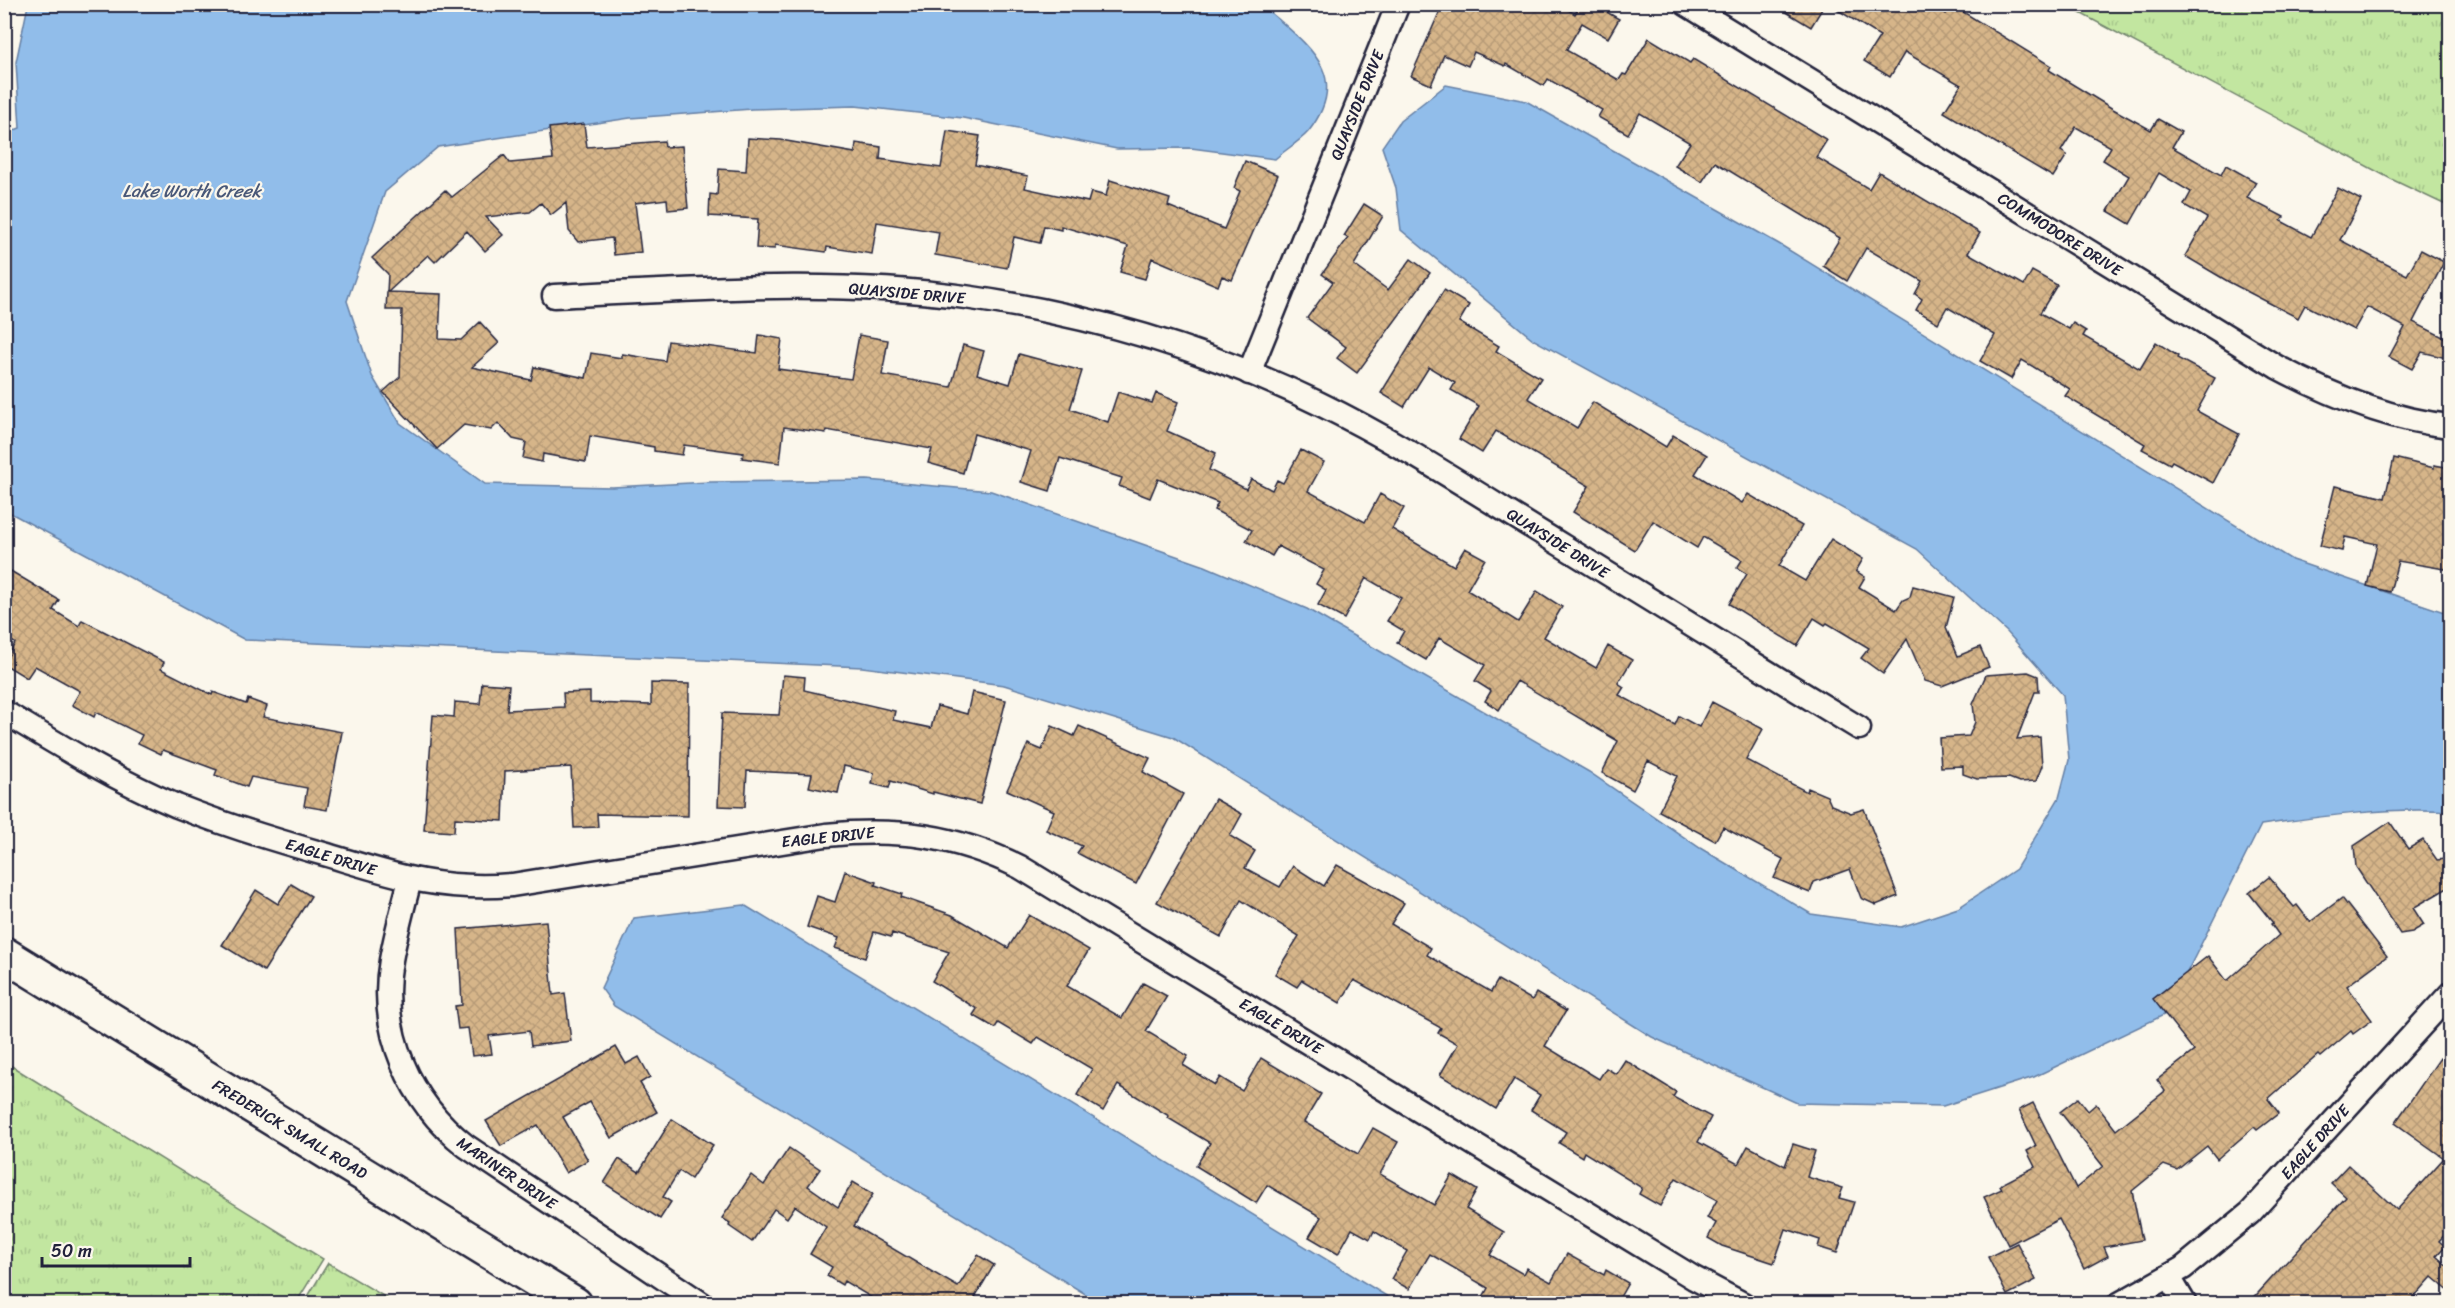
<svg xmlns="http://www.w3.org/2000/svg" width="2455" height="1308" font-family="Sriracha,sans-serif">
<style>
.grass{fill:url(#grass-tufts);stroke:#72846e;stroke-width:1.5}
.water{fill:#91bdea;stroke:#657fa4;stroke-width:1.5}
.building{fill:url(#building-cross-hatch);stroke:#22223b;stroke-width:1.5}
.lines{fill:none;stroke-linecap:round;stroke-linejoin:round}
.street-casing{stroke:#22223b;stroke-width:27}
.secondary-casing{stroke:#22223b;stroke-width:38}
.street{stroke:#fbf7ec;stroke-width:22}
.secondary{stroke:#fbf7ec;stroke-width:33}
.labels{text-anchor:middle;dominant-baseline:central;stroke-width:4.5;stroke-linejoin:round;paint-order:stroke}
.street-label{font-size:16px;fill:#22223b;stroke:#fbf7ec}
.water-label{font-size:18px;font-style:italic;fill:#495878;stroke:#fbf7ec}
</style>
<defs>
<pattern id="grass-tufts" width="24" height="20" patternUnits="userSpaceOnUse" patternTransform="scale(1.5)"><rect width="24" height="20" fill="#c2e6a0"/><path d="M3 7l-1-3M5 7V3M7 7l1-3M15 17l-1-3M17 17v-4M19 17l1-3" fill="none" stroke="#a6c58b"/></pattern>
<pattern id="building-cross-hatch" width="8" height="8" patternUnits="userSpaceOnUse" patternTransform="scale(1.5)"><rect width="8" height="8" fill="#d6b589"/><path d="M0 0l8 8M0 8l8-8" fill="none" stroke="#b79b77"/></pattern>
</defs>
<rect width="100%" height="100%" fill="#fbf7ec"/>
<filter id="ink" filterUnits="userSpaceOnUse"><feTurbulence type="fractalNoise" baseFrequency=".0167" numOctaves="2"/><feDisplacementMap in="SourceGraphic" scale="12" xChannelSelector="R" yChannelSelector="G"/><feConvolveMatrix kernelMatrix="1 2 1 2 8 2 1 2 1" color-interpolation-filters="sRGB"/></filter>
<g filter="url(#ink)">
<!-- grass -->
<g class="grass">
<polygon points="2065,5 2450,5 2450,207 2391,179"/>
<polygon points="5,1062 323,1259 296,1303 5,1303"/>
<polygon points="328,1263 395,1303 304,1303"/>
</g>
<!-- water -->
<g class="water">
<path d="M28 5H1262C1304 43 1355 73 1308 132 1299 142 1285 150 1275 159L1191 148 1117 149 963 118 855 106 752 109 630 118 438 147 385 192 347 301 372 376 400 423 485 484 612 487 710 482 867 480 991 491 1205 566 1307 609 1589 772 1700 848 1811 914 1901 927 1958 908 2016 869 2059 798 2069 760 2063 695 2007 632 1917 549 1534 340 1401 230 1396 188 1382 147 1400 121 1446 85 1526 101 1779 244 2292 560 2450 614V811C2387 807 2324 816 2261 825L2166 1014 2034 1077 1943 1106 1797 1103 1652 1037 1173 737 1004 685 862 667 245 640 5 510 4 134 20 128 16 62Z"/>
<polygon points="744,905 1398,1303 1100,1303 614,1006 601,988 634,918"/>
</g>
<!-- building -->
<g class="building">
<polygon points="1443,4 1558,4 1575,14 1581,4 1593,4 1619,19 1608,38 1582,23 1566,50 1619,80 1623,74 1626,75 1649,38 1690,63 1693,59 1827,140 1816,157 1869,189 1879,172 1980,233 1968,253 2024,285 2032,271 2057,285 2040,313 2069,329 2073,323 2086,331 2083,336 2140,369 2156,342 2178,356 2177,358 2215,378 2197,411 2239,434 2213,483 2172,461 2170,464 2142,449 2145,444 2065,396 2070,389 2022,360 2011,379 1980,361 1995,335 1947,307 1938,323 1916,310 1922,299 1915,294 1922,281 1866,248 1847,281 1823,266 1840,238 1715,162 1702,182 1675,166 1690,143 1640,113 1628,134 1598,117 1602,110 1548,79 1544,86 1506,64 1505,66 1474,52 1468,66 1444,55 1431,85 1411,76"/>
<polygon points="1773,4 1825,4 1811,27"/>
<polygon points="1828,4 1930,4 1946,14 1952,5 2051,66 2049,70 2113,109 2151,130 2158,119 2181,132 2172,147 2221,175 2226,165 2256,182 2247,198 2284,217 2281,221 2311,237 2338,188 2361,200 2340,240 2407,275 2421,250 2444,262 2413,322 2451,341 2451,359 2422,352 2412,369 2389,357 2405,327 2367,307 2354,330 2305,305 2298,318 2229,282 2185,256 2207,218 2184,205 2191,192 2159,173 2130,224 2108,211 2129,176 2103,160 2111,147 2076,127 2061,151 2067,155 2053,177 1944,112 1961,85 1905,52 1890,77 1864,61 1880,36"/>
<polygon points="584,124 587,147 664,141 665,147 682,146 688,208 668,210 667,199 635,203 641,252 614,255 612,238 578,242 569,231 566,203 551,215 541,203 530,212 486,217 503,235 485,251 467,231 435,262 428,255 388,292 441,294 439,339 461,340 480,322 499,343 472,367 531,380 534,367 586,378 591,353 622,358 622,354 665,361 668,341 757,353 759,335 782,339 778,369 851,379 859,335 888,340 882,375 951,387 963,345 984,351 977,374 1010,384 1019,354 1082,371 1070,409 1108,422 1118,392 1152,403 1156,393 1178,402 1167,431 1216,453 1209,470 1246,489 1251,479 1272,490 1277,480 1283,483 1301,450 1324,462 1308,491 1365,522 1380,494 1404,508 1392,529 1454,566 1465,548 1485,559 1467,590 1518,622 1537,591 1562,607 1544,637 1596,668 1608,646 1632,660 1618,683 1624,687 1619,695 1675,725 1679,716 1699,727 1712,702 1763,729 1746,760 1807,792 1808,788 1827,796 1831,805 1851,813 1864,809 1898,896 1876,905 1861,898 1850,869 1814,882 1810,893 1774,878 1783,859 1723,827 1715,841 1659,811 1677,776 1648,761 1633,790 1602,773 1618,741 1517,681 1499,710 1485,701 1491,691 1475,681 1485,665 1439,638 1426,660 1397,643 1404,631 1387,621 1401,598 1366,578 1344,619 1318,605 1326,590 1316,584 1324,570 1278,546 1272,556 1246,541 1252,530 1214,510 1218,503 1158,479 1150,498 1119,486 1122,478 1060,458 1050,491 1021,482 1031,451 974,434 963,473 928,463 932,449 827,430 826,433 784,427 780,463 742,458 743,453 684,445 682,455 654,451 654,447 590,436 586,462 543,454 542,462 523,458 526,442 513,439 498,423 491,430 464,425 437,449 383,392 400,377 402,310 386,310 388,274 372,258 445,190 452,197 504,155 510,163 553,159 549,128"/>
<polygon points="947,131 980,136 975,165 1028,176 1025,188 1088,202 1091,192 1106,196 1110,180 1170,199 1168,206 1224,229 1240,191 1234,188 1245,161 1278,175 1232,280 1222,276 1218,286 1152,258 1145,279 1120,272 1128,246 1061,226 1061,230 1044,226 1040,243 1014,237 1007,268 935,255 939,232 877,222 872,254 827,247 826,252 775,245 775,249 756,248 758,219 709,216 710,194 717,195 719,169 746,171 748,138 781,140 855,153 856,143 881,147 880,159 941,168"/>
<polygon points="1364,204 1383,216 1354,265 1388,290 1411,259 1430,273 1357,373 1337,358 1346,347 1307,318 1333,282 1322,274 1348,238 1344,236"/>
<polygon points="1444,290 1469,305 1459,322 1499,346 1496,351 1541,378 1528,398 1577,428 1593,402 1666,447 1673,435 1707,455 1695,474 1742,503 1748,494 1802,526 1779,566 1805,581 1831,539 1863,559 1856,571 1865,577 1859,587 1896,610 1903,600 1910,597 1913,586 1954,597 1946,628 1958,656 1980,647 1989,667 1942,686 1925,681 1907,639 1883,674 1861,658 1869,648 1827,623 1825,625 1814,618 1797,646 1729,604 1747,574 1737,568 1742,560 1703,537 1697,548 1653,521 1635,550 1573,512 1589,486 1496,431 1482,453 1459,439 1479,406 1451,390 1455,383 1429,367 1404,407 1381,393"/>
<polygon points="2394,458 2434,468 2434,465 2451,468 2451,570 2398,561 2390,592 2367,586 2377,544 2345,537 2342,551 2320,546 2335,486 2385,498"/>
<polygon points="4,567 59,600 53,610 79,626 82,620 164,662 161,669 212,695 213,692 246,704 248,699 267,706 263,717 342,732 327,810 304,806 307,788 251,777 247,787 215,775 217,770 163,750 161,754 138,743 142,735 96,712 94,717 72,705 80,691 35,666 27,678 4,664 15,643 4,637"/>
<polygon points="2028,672 2038,676 2039,692 2035,692 2017,739 2040,737 2042,766 2036,781 2019,782 2009,778 1977,779 1963,774 1963,766 1941,767 1939,738 1969,736 1975,722 1973,704 1986,675"/>
<polygon points="783,675 805,677 804,690 895,711 893,720 931,728 937,706 967,714 972,692 1006,700 980,804 933,792 933,794 891,781 889,788 872,784 874,773 844,766 838,793 809,787 812,774 747,771 745,807 718,806 722,713 779,715"/>
<polygon points="482,683 509,685 507,710 564,707 563,693 590,692 590,703 651,705 651,683 689,684 688,816 597,814 598,827 574,828 571,767 505,771 503,821 455,818 454,832 424,830 433,715 454,717 455,702 480,704"/>
<polygon points="1052,726 1074,736 1079,726 1150,758 1143,772 1183,794 1136,884 1077,853 1082,846 1046,830 1054,811 1007,790 1028,744 1042,750"/>
<polygon points="1215,799 1242,814 1230,836 1255,851 1245,868 1280,887 1293,866 1324,886 1337,865 1378,888 1404,903 1391,924 1431,948 1427,955 1491,992 1498,980 1532,1000 1536,993 1566,1011 1545,1046 1599,1079 1606,1068 1616,1074 1625,1060 1676,1092 1673,1097 1711,1117 1698,1142 1738,1164 1748,1146 1785,1166 1793,1144 1815,1151 1807,1177 1843,1188 1839,1198 1854,1202 1837,1253 1818,1247 1820,1240 1786,1229 1774,1263 1722,1246 1708,1238 1716,1223 1707,1218 1717,1200 1676,1178 1660,1206 1639,1194 1642,1188 1584,1152 1582,1157 1559,1143 1566,1132 1531,1110 1540,1095 1514,1079 1496,1109 1440,1075 1458,1044 1438,1033 1441,1028 1354,980 1340,1003 1302,980 1297,987 1275,974 1299,936 1241,900 1221,937 1157,902"/>
<polygon points="2390,822 2408,849 2423,840 2437,860 2451,858 2451,886 2413,908 2424,925 2412,932 2400,934 2356,867 2354,846"/>
<polygon points="845,871 876,882 875,885 902,894 901,897 952,915 1008,948 1029,915 1089,950 1067,986 1122,1018 1143,983 1167,996 1146,1031 1188,1056 1183,1065 1215,1085 1220,1077 1242,1091 1261,1058 1321,1094 1304,1122 1358,1154 1373,1128 1398,1142 1380,1174 1434,1205 1452,1175 1477,1190 1466,1209 1504,1232 1490,1255 1523,1274 1526,1268 1551,1282 1567,1254 1604,1275 1606,1270 1628,1283 1616,1304 1479,1304 1488,1288 1430,1254 1409,1289 1391,1279 1407,1251 1374,1231 1370,1239 1352,1229 1338,1254 1309,1237 1321,1217 1267,1185 1256,1203 1196,1166 1210,1143 1168,1118 1169,1116 1118,1085 1103,1111 1077,1095 1092,1069 1038,1037 1033,1044 998,1023 995,1028 973,1015 977,1009 932,981 949,952 892,933 891,937 874,932 865,958 835,948 839,938 807,927 817,896 835,902"/>
<polygon points="2269,877 2294,907 2297,905 2310,922 2342,898 2387,956 2347,986 2372,1020 2353,1034 2351,1031 2320,1057 2318,1055 2268,1099 2279,1113 2257,1130 2254,1127 2217,1159 2207,1146 2177,1170 2164,1165 2132,1191 2142,1240 2104,1247 2108,1256 2084,1269 2059,1219 2008,1245 1984,1197 2002,1189 2000,1185 2035,1167 2027,1151 2036,1146 2019,1110 2033,1103 2076,1188 2103,1166 2060,1112 2078,1098 2088,1111 2096,1104 2116,1130 2165,1091 2157,1080 2194,1051 2153,999 2208,956 2227,981 2279,935 2271,924 2273,923 2249,893"/>
<polygon points="291,884 311,896 264,971 222,945 256,890 278,904"/>
<polygon points="546,921 553,995 565,993 571,1041 531,1046 529,1031 489,1036 492,1054 472,1056 468,1028 458,1029 455,1006 462,1005 458,929"/>
<polygon points="616,1047 626,1064 639,1057 650,1077 640,1083 657,1112 611,1138 590,1102 563,1117 588,1160 566,1173 538,1125 501,1146 486,1121"/>
<polygon points="2440,1058 2451,1066 2451,1228 2439,1241 2445,1246 2436,1256 2451,1269 2451,1293 2432,1277 2408,1304 2248,1304 2346,1197 2331,1183 2348,1165 2397,1210 2444,1158 2395,1123"/>
<polygon points="672,1119 713,1145 691,1179 679,1171 663,1197 671,1202 660,1219 604,1183 619,1159 639,1172"/>
<polygon points="789,1148 820,1169 808,1186 838,1207 853,1182 873,1194 854,1226 958,1287 978,1255 994,1265 975,1297 985,1304 882,1304 844,1281 842,1285 827,1276 832,1267 810,1254 826,1227 795,1206 787,1218 774,1209 752,1242 729,1226 730,1223 722,1218 751,1175 764,1185"/>
<polygon points="2017,1243 2036,1280 2007,1295 1988,1257"/>
</g>
<g class="lines">
<!-- street casing -->
<g class="street-casing">
<g id="street">
<path d="M1686 4 2277 367C2330 395 2390 420 2450 426"/>
<path d="M554 296C691 290 829 278 965 297 1087 314 1207 349 1318 403 1403 444 1482 497 1563 546 1662 607 1760 668 1859 728"/>
<polyline points="1249,373 1398,4"/>
<path d="M4 712C60 746 116 780 177 806 225 825 274 840 324 854 394 875 437 891 512 885L826 835C898 828 954 835 1020 867L1694 1278 1743 1304"/>
<path d="M410 880C403 907 396 933 391 960 378 1032 410 1102 466 1146L702 1304"/>
<polyline points="2169,1277 2185,1304"/>
<polyline points="2119,1304 2183,1268 2250,1213 2450,994"/>
</g>
</g>
<!-- secondary casing -->
<g class="secondary-casing">
<polyline id="secondary" points="4,954 575,1304"/>
</g>
<!-- street -->
<use href="#street" class="street"/>
<!-- secondary -->
<use href="#secondary" class="secondary"/>
</g>
</g>
<g class="labels">
<!-- street labels -->
<g class="street-label">
<text transform="translate(1357 105) rotate(-68)">QUAYSIDE DRIVE</text>
<text transform="translate(2060 234) rotate(32)">COMMODORE DRIVE</text>
<text transform="translate(907 293) rotate(5)">QUAYSIDE DRIVE</text>
<text transform="translate(1558 543) rotate(32)">QUAYSIDE DRIVE</text>
<text transform="translate(828 837) rotate(-6)">EAGLE DRIVE</text>
<text transform="translate(331 857) rotate(17)">EAGLE DRIVE</text>
<text transform="translate(1281 1026) rotate(31)">EAGLE DRIVE</text>
<text transform="translate(290 1129) rotate(31)">FREDERICK SMALL ROAD</text>
<text transform="translate(2315 1142) rotate(-48)">EAGLE DRIVE</text>
<text transform="translate(507 1173) rotate(34)">MARINER DRIVE</text>
</g>
<!-- water labels -->
<g class="water-label">
<text x="192" y="191">Lake Worth Creek</text>
</g>
</g>
<!-- margin -->
<rect width="2455" height="1308" fill="none" stroke="#fbf7ec" stroke-width="24"/>
<rect x="12" y="12" width="2431" height="1284" fill="none" stroke="#22223b" stroke-width="2" filter="url(#ink)"/>
<!-- scale -->
<path d="M42 1257v9h148v-9" fill="none" stroke="#22223b" stroke-width="3"/>
<text x="51" y="1257" font-size="18" fill="#22223b" stroke="#fbf7ec" stroke-width="4.5" paint-order="stroke">50 m</text>
</svg>
